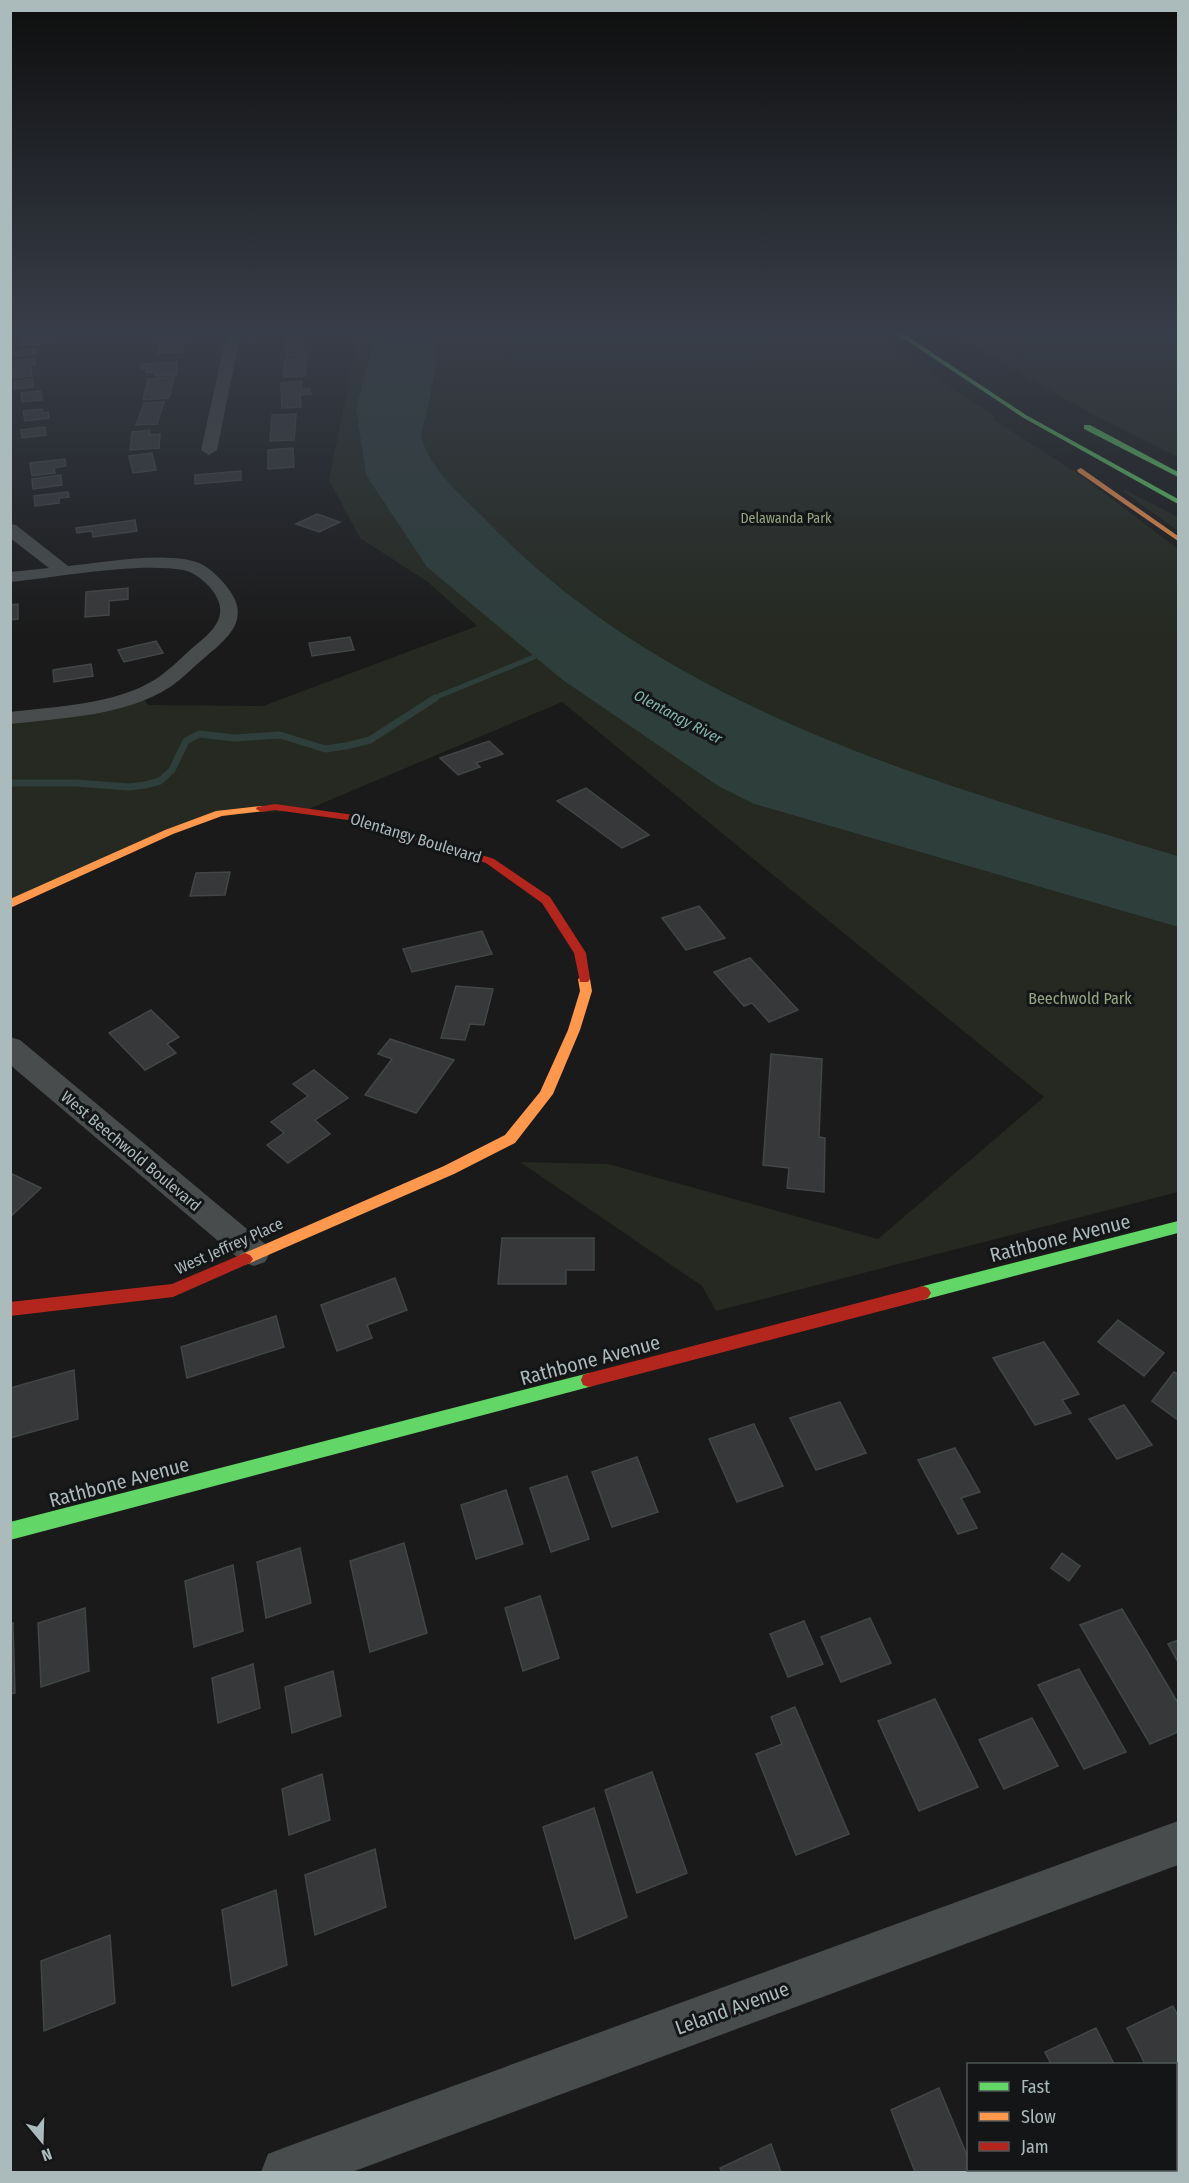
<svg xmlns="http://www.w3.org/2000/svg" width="1189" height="2183" font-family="'Fira Sans Condensed',sans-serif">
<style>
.green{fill:#252921}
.water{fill:#2e3e3b}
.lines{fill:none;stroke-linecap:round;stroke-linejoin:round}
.stream-far1{stroke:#2e3e3b;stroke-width:5}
.stream{stroke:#2e3e3b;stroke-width:7}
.building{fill:#373839;stroke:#424646;stroke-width:1.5}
.street{fill:#484c4c;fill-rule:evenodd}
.fast{fill:#63d668;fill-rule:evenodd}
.slow{fill:#ff974d;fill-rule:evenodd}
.jam{fill:#b3261e;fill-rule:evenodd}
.labels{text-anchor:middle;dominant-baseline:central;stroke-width:6;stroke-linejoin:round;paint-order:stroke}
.far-park-label{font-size:14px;fill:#97a781;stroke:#141516}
.far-water-label{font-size:15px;font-style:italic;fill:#81b7ae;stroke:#141516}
.street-label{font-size:16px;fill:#abbabb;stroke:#141516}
.park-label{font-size:16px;fill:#97a781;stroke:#141516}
.near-street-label{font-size:20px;fill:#abbabb;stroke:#141516}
</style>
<rect width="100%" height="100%" fill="#1a1a1a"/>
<!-- green -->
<g class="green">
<polygon points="359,332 376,332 356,409 366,475 384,500 564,681 718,786 754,804 1178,927 1178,1192 716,1311 702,1286 520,1162 608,1164 878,1239 1044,1097 562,702 304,811 220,813 11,904 10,718 138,694 149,705 263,706 477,626 428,582 360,538 329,480"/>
<path d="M440 332H870L995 417 994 420 1083 477 1178 549V856C933 782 670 711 487 521 463 496 433 473 422 439 420 433 424 423 426 416 433 388 436 360 440 332Z"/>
<path d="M958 332H1178V457C1103 420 1026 382 958 332Z"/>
<polygon points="1125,490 1178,517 1178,531 1123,491"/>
</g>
<!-- water -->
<path class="water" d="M376 332H440C436 360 433 388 426 416 424 423 420 433 422 439 433 473 463 496 487 521 670 711 933 782 1178 856V927L754 804 718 786 564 681 427 567 366 475 356 409Z"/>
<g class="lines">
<!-- stream-far1 -->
<polyline class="stream-far1" points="432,699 534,657"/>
<!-- stream -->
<polyline class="stream" points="10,783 76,783 129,787 145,785 160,781 172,770 186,741 199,734 235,738 280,735 325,749 346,746 370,740 435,698"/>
</g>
<!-- building -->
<g class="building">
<polygon points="10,332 45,332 45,334 11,337"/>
<polygon points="284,332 302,332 304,350 285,351"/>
<polygon points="47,336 49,343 20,346 20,339"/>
<polygon points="185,336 182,352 157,353 161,337"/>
<polygon points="36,349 36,354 10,357 10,351"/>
<polygon points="307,353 305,376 283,377 286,354"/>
<polygon points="34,358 35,365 10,367 10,361"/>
<polygon points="177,362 176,375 155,376 155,372 146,373 147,368 141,369 141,364"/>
<polygon points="31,367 32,376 13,378 12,369"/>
<polygon points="174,377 169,398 143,400 148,379"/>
<polygon points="32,379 33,387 14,389 14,381"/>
<polygon points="302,381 302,389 310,389 311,394 300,395 301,407 282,408 281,383"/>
<polygon points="41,391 42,400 22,402 21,393"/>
<polygon points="164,402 157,424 136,425 144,403"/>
<polygon points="42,409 42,413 48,412 49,418 25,421 23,411"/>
<polygon points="296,414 294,440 270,441 272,415"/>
<polygon points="45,427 46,435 22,438 21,430"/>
<polygon points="150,430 150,435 160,434 159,448 130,450 132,432"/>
<polygon points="293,448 294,467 268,469 268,450"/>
<polygon points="152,453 156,470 133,473 129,456"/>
<polygon points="65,459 66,466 54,468 55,473 32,476 30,463"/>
<polygon points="241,471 241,480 195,484 195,475"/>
<polygon points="61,475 62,485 33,489 32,479"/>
<polygon points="68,492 69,497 59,498 59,503 35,506 34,496"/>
<polygon points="317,514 340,522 319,532 296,524"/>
<polygon points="135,520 137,531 93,537 92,531 77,533 76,528"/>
<polygon points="128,588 128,599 109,601 109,615 85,617 86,592"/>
<polygon points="18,604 18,619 10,620 10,605"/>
<polygon points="350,637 354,650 312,656 309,643"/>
<polygon points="156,641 163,653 124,662 118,650"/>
<polygon points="91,664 93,676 54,682 53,670"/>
<polygon points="489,741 503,754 476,763 480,767 458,775 440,758"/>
<polygon points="586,788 649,835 622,848 557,801"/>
<polygon points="230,872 225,895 190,896 196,873"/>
<polygon points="699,906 725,938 686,950 662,918"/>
<polygon points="482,931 492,954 412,972 403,949"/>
<polygon points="750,958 798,1010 769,1022 752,1003 744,1006 714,972"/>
<polygon points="456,986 493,989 484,1025 470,1024 465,1040 441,1038"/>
<polygon points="151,1010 179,1037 167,1044 176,1053 145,1070 109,1033"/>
<polygon points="390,1039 454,1060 416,1113 365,1095 392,1059 378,1054"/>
<polygon points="771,1054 822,1059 819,1137 825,1138 824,1192 787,1188 789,1168 763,1165"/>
<polygon points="314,1070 348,1098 315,1120 330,1134 288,1163 267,1145 284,1133 271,1122 308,1096 293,1084"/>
<polygon points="10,1173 41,1188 10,1217"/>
<polygon points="502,1238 594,1238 594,1270 566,1270 566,1284 498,1284"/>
<polygon points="395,1278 407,1310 367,1325 372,1338 337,1351 321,1305"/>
<polygon points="276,1316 284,1347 187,1378 181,1347"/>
<polygon points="1118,1320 1164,1353 1144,1376 1098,1342"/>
<polygon points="1044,1342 1079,1394 1062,1400 1071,1413 1035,1425 993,1358"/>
<polygon points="74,1370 78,1419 10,1438 10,1388"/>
<polygon points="1174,1372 1178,1374 1178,1420 1152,1401"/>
<polygon points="840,1402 866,1453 816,1470 790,1418"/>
<polygon points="1124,1405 1152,1445 1117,1459 1089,1419"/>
<polygon points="754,1424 783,1486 737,1502 709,1439"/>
<polygon points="955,1448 980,1492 961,1498 977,1528 958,1534 918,1460"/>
<polygon points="637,1457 658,1512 612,1527 592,1472"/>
<polygon points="567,1476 589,1539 551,1552 530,1488"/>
<polygon points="506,1490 523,1544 476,1559 461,1505"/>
<polygon points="404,1543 427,1633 370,1652 350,1561"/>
<polygon points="300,1548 311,1603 266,1618 257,1562"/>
<polygon points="1062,1553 1080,1566 1069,1581 1051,1568"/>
<polygon points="233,1565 243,1631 194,1647 185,1581"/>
<polygon points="540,1596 559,1658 523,1671 505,1608"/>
<polygon points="85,1608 89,1671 41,1687 38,1623"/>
<polygon points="1122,1609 1178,1703 1178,1732 1150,1744 1080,1625"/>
<polygon points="870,1618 891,1663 841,1682 821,1637"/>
<polygon points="804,1621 823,1664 788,1677 770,1634"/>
<polygon points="13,1623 15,1693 10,1694 10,1624"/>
<polygon points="1178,1640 1178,1662 1168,1644"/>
<polygon points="253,1664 260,1708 218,1723 212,1678"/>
<polygon points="1079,1669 1126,1752 1084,1769 1038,1685"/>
<polygon points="333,1671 341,1716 292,1733 285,1687"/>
<polygon points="935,1699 978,1787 919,1811 878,1721"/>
<polygon points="795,1707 849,1834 796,1855 756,1754 782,1744 771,1717"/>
<polygon points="1032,1718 1058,1766 1004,1789 979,1740"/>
<polygon points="652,1772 687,1873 637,1893 605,1790"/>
<polygon points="322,1774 330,1820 289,1835 282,1789"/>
<polygon points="594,1808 627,1917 575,1939 543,1827"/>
<polygon points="375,1849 386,1907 315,1935 305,1875"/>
<polygon points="276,1890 287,1965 232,1986 222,1910"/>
<polygon points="110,1935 115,2003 44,2031 41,1961"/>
<polygon points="1173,2006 1178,2016 1178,2131 1176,2125 1176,2064 1145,2064 1127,2028"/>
<polygon points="1096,2028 1114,2064 1051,2064 1045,2052"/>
<polygon points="939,2088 968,2158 968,2170 973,2170 975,2172 915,2172 891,2110"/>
<polygon points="771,2144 781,2172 722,2172 720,2168"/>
<polygon points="1100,2170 1151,2170 1146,2172 1101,2172"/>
</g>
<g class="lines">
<!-- street -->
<g class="street">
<polygon points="227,332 241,332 217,450 209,455 201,450"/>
<path d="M10 524 16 525 68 566C106 562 145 554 183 559 200 561 210 568 221 580 255 616 232 635 202 660 191 669 181 680 170 687 125 716 63 718 10 724V712C58 706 114 705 156 679 171 669 184 655 198 643 212 632 227 617 217 598 212 586 195 572 183 570 137 562 59 577 10 582V572L49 568 10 538Z"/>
<polygon points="10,1037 20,1040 265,1244 270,1253 265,1262 254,1266 243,1262 16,1070 10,1064"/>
<polygon points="1178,1821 1178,1865 352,2172 261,2172 268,2154 286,2147"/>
</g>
<!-- fast -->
<g class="fast">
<polygon points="894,332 901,332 1026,415 1178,499 1178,504 1022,417"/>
<polygon points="1084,425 1090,425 1178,472 1178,477 1084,429"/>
<polygon points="1178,1221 1178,1233 923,1300 918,1298 915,1293 918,1288 923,1286"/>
<polygon points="589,1373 595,1375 597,1380 595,1385 589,1387 10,1540 10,1522"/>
</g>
<!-- slow -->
<g class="slow">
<polygon points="1081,468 1178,536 1178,541 1078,472 1077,470"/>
<polygon points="261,806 265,807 265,811 222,816 173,834 10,908 10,899 165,830 216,811"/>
<polygon points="584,975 590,979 592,991 580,1030 553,1094 515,1143 454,1174 250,1263 245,1265 240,1263 237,1259 240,1255 444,1166 505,1135 540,1092 568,1030 580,991 578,979"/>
</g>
<!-- jam -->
<g class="jam">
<polygon points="275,804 361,816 494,859 550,897 586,953 590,979 588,982 580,982 574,953 542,903 486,863 355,821 275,810 261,812 256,809 257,807"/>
<polygon points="245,1253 250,1255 253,1259 250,1263 173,1297 10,1316 10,1302 172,1284"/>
<polygon points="923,1286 928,1288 931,1293 928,1298 923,1300 589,1387 583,1385 581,1380 583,1375 589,1373"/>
</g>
</g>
<!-- sky -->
<linearGradient id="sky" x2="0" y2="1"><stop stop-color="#0e0e0e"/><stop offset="0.52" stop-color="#383e49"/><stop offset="1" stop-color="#383e49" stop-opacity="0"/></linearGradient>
<rect width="1189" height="637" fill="url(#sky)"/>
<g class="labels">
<!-- far-park labels -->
<g class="far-park-label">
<text x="786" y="518">Delawanda Park</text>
</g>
<!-- far-water labels -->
<g class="far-water-label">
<text transform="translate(678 717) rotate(28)">Olentangy River</text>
</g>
<!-- street labels -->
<g class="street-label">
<text transform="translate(416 838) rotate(17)">Olentangy Boulevard</text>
<text transform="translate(131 1151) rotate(40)">West Beechwold Boulevard</text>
<text transform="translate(229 1246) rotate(-24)">West Jeffrey Place</text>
</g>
<!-- park labels -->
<g class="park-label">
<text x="1080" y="998">Beechwold Park</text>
</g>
<!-- near-street labels -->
<g class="near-street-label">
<text transform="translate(1060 1238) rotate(-14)">Rathbone Avenue</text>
<text transform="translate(590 1360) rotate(-15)">Rathbone Avenue</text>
<text transform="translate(119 1482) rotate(-15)">Rathbone Avenue</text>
<text transform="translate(732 2008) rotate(-20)">Leland Avenue</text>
</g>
</g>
<!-- border -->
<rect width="1189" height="2183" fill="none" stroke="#abbabb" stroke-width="24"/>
<!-- legend -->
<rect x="967" y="2063" width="210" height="108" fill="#141516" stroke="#505758" stroke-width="1.5"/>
<rect x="979" y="2082" width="30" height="9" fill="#63d668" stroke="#505758" stroke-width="1.5"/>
<text x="1021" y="2093" font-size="18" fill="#abbabb">Fast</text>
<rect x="979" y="2112" width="30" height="9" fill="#ff974d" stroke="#505758" stroke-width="1.5"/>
<text x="1021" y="2123" font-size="18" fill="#abbabb">Slow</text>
<rect x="979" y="2142" width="30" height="9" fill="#b3261e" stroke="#505758" stroke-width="1.5"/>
<text x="1021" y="2153" font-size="18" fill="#abbabb">Jam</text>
<!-- north arrow -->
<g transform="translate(42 2141) rotate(161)" stroke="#141516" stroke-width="4.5" paint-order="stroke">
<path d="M0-4.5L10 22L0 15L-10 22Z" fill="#abbabb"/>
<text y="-9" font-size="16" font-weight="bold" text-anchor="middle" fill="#abbabb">N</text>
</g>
</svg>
